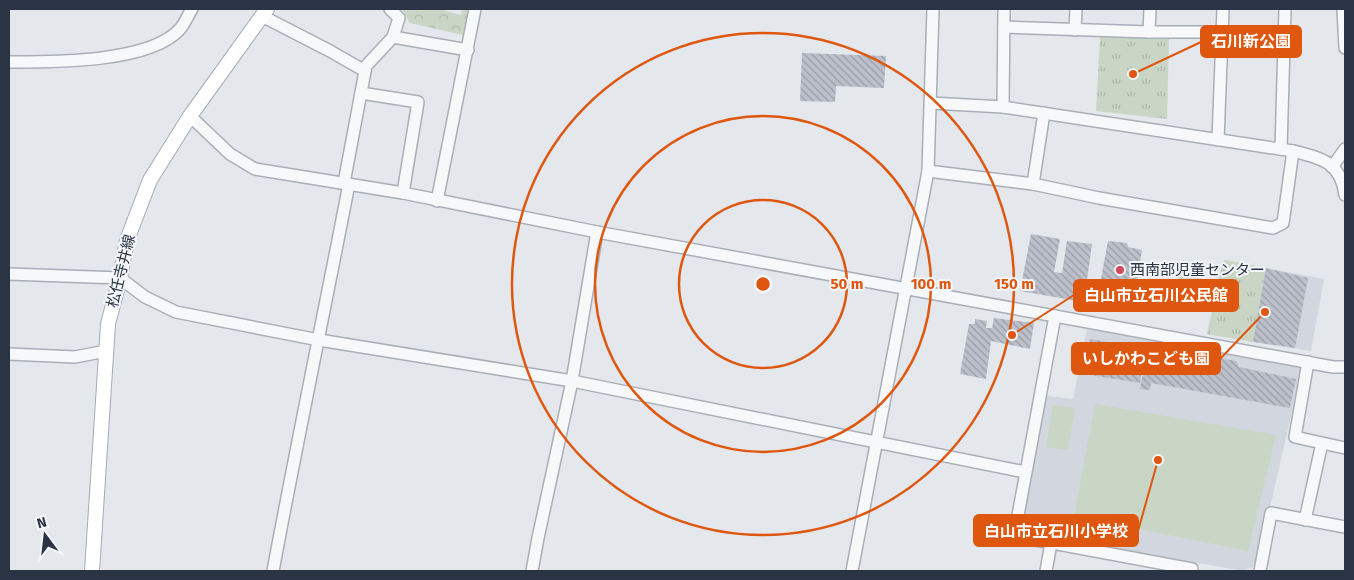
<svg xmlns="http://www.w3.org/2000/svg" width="1354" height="580" font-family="'Fira Sans','Noto Sans JP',sans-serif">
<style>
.built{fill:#d2d6de}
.forest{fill:url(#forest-crowns)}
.park{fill:url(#park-tufts)}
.pitch{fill:#c9d6c5}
.building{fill:url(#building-back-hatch)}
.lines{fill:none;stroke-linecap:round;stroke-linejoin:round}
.minor-casing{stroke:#a9aeb7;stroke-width:14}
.major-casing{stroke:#a3abb8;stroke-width:16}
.minor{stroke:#f7f8fa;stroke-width:11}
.major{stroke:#fff;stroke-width:14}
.ring{fill:none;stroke:#df570f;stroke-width:2.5}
.poi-dot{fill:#d1495b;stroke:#f4f6f9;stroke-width:2}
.labels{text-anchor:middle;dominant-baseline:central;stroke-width:4;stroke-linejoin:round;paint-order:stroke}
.poi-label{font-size:15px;fill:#2b3445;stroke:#f4f6f9;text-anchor:start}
.street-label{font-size:15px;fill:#2b3445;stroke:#f4f6f9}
.centre{fill:#df570f;stroke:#f4f6f9;stroke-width:2.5}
.ring-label{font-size:15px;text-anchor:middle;font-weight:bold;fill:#df570f;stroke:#f4f6f9;stroke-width:4;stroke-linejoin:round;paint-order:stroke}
.leader{fill:none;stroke:#df570f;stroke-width:2}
.callout-dot{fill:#df570f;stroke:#f4f6f9;stroke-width:2}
.callout{fill:#df570f;stroke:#df570f;stroke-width:2}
.callout-label{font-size:16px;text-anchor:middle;font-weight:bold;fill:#fff}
</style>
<defs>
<pattern id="forest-crowns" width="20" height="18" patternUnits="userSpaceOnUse" patternTransform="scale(1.25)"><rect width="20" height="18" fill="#c9d6c5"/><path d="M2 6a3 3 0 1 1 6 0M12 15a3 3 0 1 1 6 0" fill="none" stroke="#adb8ab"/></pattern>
<pattern id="park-tufts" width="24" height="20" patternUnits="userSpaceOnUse" patternTransform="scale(1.25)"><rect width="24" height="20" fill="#c9d6c5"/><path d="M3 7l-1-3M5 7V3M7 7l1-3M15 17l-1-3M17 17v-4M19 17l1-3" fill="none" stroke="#adb8ab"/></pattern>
<pattern id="building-back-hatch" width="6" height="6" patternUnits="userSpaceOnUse" patternTransform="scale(1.25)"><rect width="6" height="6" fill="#bbc0ca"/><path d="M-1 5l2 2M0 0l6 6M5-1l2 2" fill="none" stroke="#989da6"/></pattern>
</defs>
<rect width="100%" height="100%" fill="#e4e7ec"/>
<!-- built -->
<g class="built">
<polygon points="1224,260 1324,279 1311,351 1207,334 1217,290 1177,283 1179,276 1218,281"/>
<polygon points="1087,329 1302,367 1257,565 1243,571 1030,533 1022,521 1047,396 1073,399"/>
</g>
<!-- forest -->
<polygon class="forest" points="402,9 439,9 461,15 462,9 469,9 463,35 410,23"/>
<!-- park -->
<g class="park">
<polygon points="1100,37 1169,38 1167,119 1096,111"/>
<polygon points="1224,260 1266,268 1253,342 1207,334 1217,290 1177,283 1179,276 1218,281"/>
</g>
<!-- pitch -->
<g class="pitch">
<polygon points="1095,404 1276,435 1248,551 1074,516"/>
<polygon points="1053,405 1075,408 1068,450 1046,447"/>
</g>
<!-- building -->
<g class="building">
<polygon points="802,53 886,56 884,88 836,86 835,102 800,101"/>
<polygon points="1031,234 1060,239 1054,272 1062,273 1067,241 1092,244 1084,302 1020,291"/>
<polygon points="1108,241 1127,243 1128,247 1142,250 1134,299 1117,297 1117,291 1099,289"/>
<polygon points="1266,268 1308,278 1295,348 1253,342"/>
<polygon points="994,318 1034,323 1030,349 991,341 986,379 960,374 969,324 975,324 975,319 987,321 986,328 992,328"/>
<polygon points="1090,339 1145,349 1140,383 1084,374"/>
<polygon points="1208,356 1236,361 1239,367 1296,379 1290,408 1151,383 1150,390 1140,389 1146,359 1156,360 1154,366 1184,372 1187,360 1205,364"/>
</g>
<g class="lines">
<!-- minor casing -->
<g class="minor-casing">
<g id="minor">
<polyline points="1343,9 1345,48"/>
<polyline points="262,16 330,51 365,71"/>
<polyline points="1004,27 1149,32 1221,32"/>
<polyline points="1075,30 1076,9"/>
<polyline points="1149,32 1150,9"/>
<polyline points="393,37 468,50"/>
<path d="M9 62C51 62 150 63 180 29 185 23 188 15 192 9"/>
<polyline points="361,93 418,102 403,193"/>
<path d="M931 103 1003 107 1293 151C1321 158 1341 162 1345 195"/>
<polyline points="1003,107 1004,9"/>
<polyline points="190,116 230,154 255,169 403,193 597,232 1333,367 1345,367"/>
<polyline points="1218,140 1223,9"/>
<polyline points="1281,149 1285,9"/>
<polyline points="1332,167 1345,149"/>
<polyline points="928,171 1033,184 1099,198 1273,228 1283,223 1293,151"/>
<polyline points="344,183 366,66 393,37 399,18 390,9"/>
<polyline points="1033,184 1044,113"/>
<polyline points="437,201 475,9"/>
<polyline points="9,274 120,278 145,297 176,312 319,340 572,381 1025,472"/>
<polyline points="1055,316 1016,526 1020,537 1192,569 1192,571"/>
<polyline points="9,354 75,357 106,351"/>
<polyline points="1322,443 1345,448"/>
<polyline points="1305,520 1322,443 1295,437 1308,362"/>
<path d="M273 571C297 442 324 313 349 184"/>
<polyline points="532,571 538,538 572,381 597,232"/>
<polyline points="852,571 928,171 933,9"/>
<polyline points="1046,571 1051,543"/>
<polyline points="1260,571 1271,513 1345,527"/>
</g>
</g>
<!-- major casing -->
<g class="major-casing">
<polyline id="major" points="92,571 108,324 120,278 127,240 150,180 190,116 267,9"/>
</g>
<!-- minor -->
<use href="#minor" class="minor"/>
<!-- major -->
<use href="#major" class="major"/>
</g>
<!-- distance rings -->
<g class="ring">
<circle cx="763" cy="284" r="84"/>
<circle cx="763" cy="284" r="168"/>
<circle cx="763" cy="284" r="251"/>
</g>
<!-- markers -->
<circle class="poi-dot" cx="1120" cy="270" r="5"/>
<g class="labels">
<!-- poi labels -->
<g class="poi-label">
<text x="1130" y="270">西南部児童センター</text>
</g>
<!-- street labels -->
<g class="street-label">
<text transform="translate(121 271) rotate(-76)">松任寺井線</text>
</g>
</g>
<circle cx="763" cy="284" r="8" class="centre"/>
<g class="ring-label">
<text x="847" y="289">50 m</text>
<text x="931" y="289">100 m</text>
<text x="1014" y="289">150 m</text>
</g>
<!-- callouts -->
<path class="leader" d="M1133 74L1201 42M1012 335L1074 295M1265 312L1220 359M1158 460L1138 531"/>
<g class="callout-dot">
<circle cx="1133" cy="74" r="5"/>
<circle cx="1012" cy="335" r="5"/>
<circle cx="1265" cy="312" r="5"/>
<circle cx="1158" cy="460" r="5"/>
</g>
<g class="callout">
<rect x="1201" y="26" width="100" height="31" rx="5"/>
<rect x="1074" y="280" width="164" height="31" rx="5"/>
<rect x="1072" y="343" width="148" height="31" rx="5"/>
<rect x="974" y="515" width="164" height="31" rx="5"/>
</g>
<g class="callout-label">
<text x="1251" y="47">石川新公園</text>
<text x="1156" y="301">白山市立石川公民館</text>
<text x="1146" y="364">いしかわこども園</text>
<text x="1056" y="537">白山市立石川小学校</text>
</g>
<!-- border -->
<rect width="1354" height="580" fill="none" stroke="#2b3445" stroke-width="20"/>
<!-- north arrow -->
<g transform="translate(45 535) rotate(345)" stroke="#f4f6f9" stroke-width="4" paint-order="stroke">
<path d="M0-4L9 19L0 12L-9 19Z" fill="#2b3445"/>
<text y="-8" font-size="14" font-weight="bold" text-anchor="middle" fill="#2b3445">N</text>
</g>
</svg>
